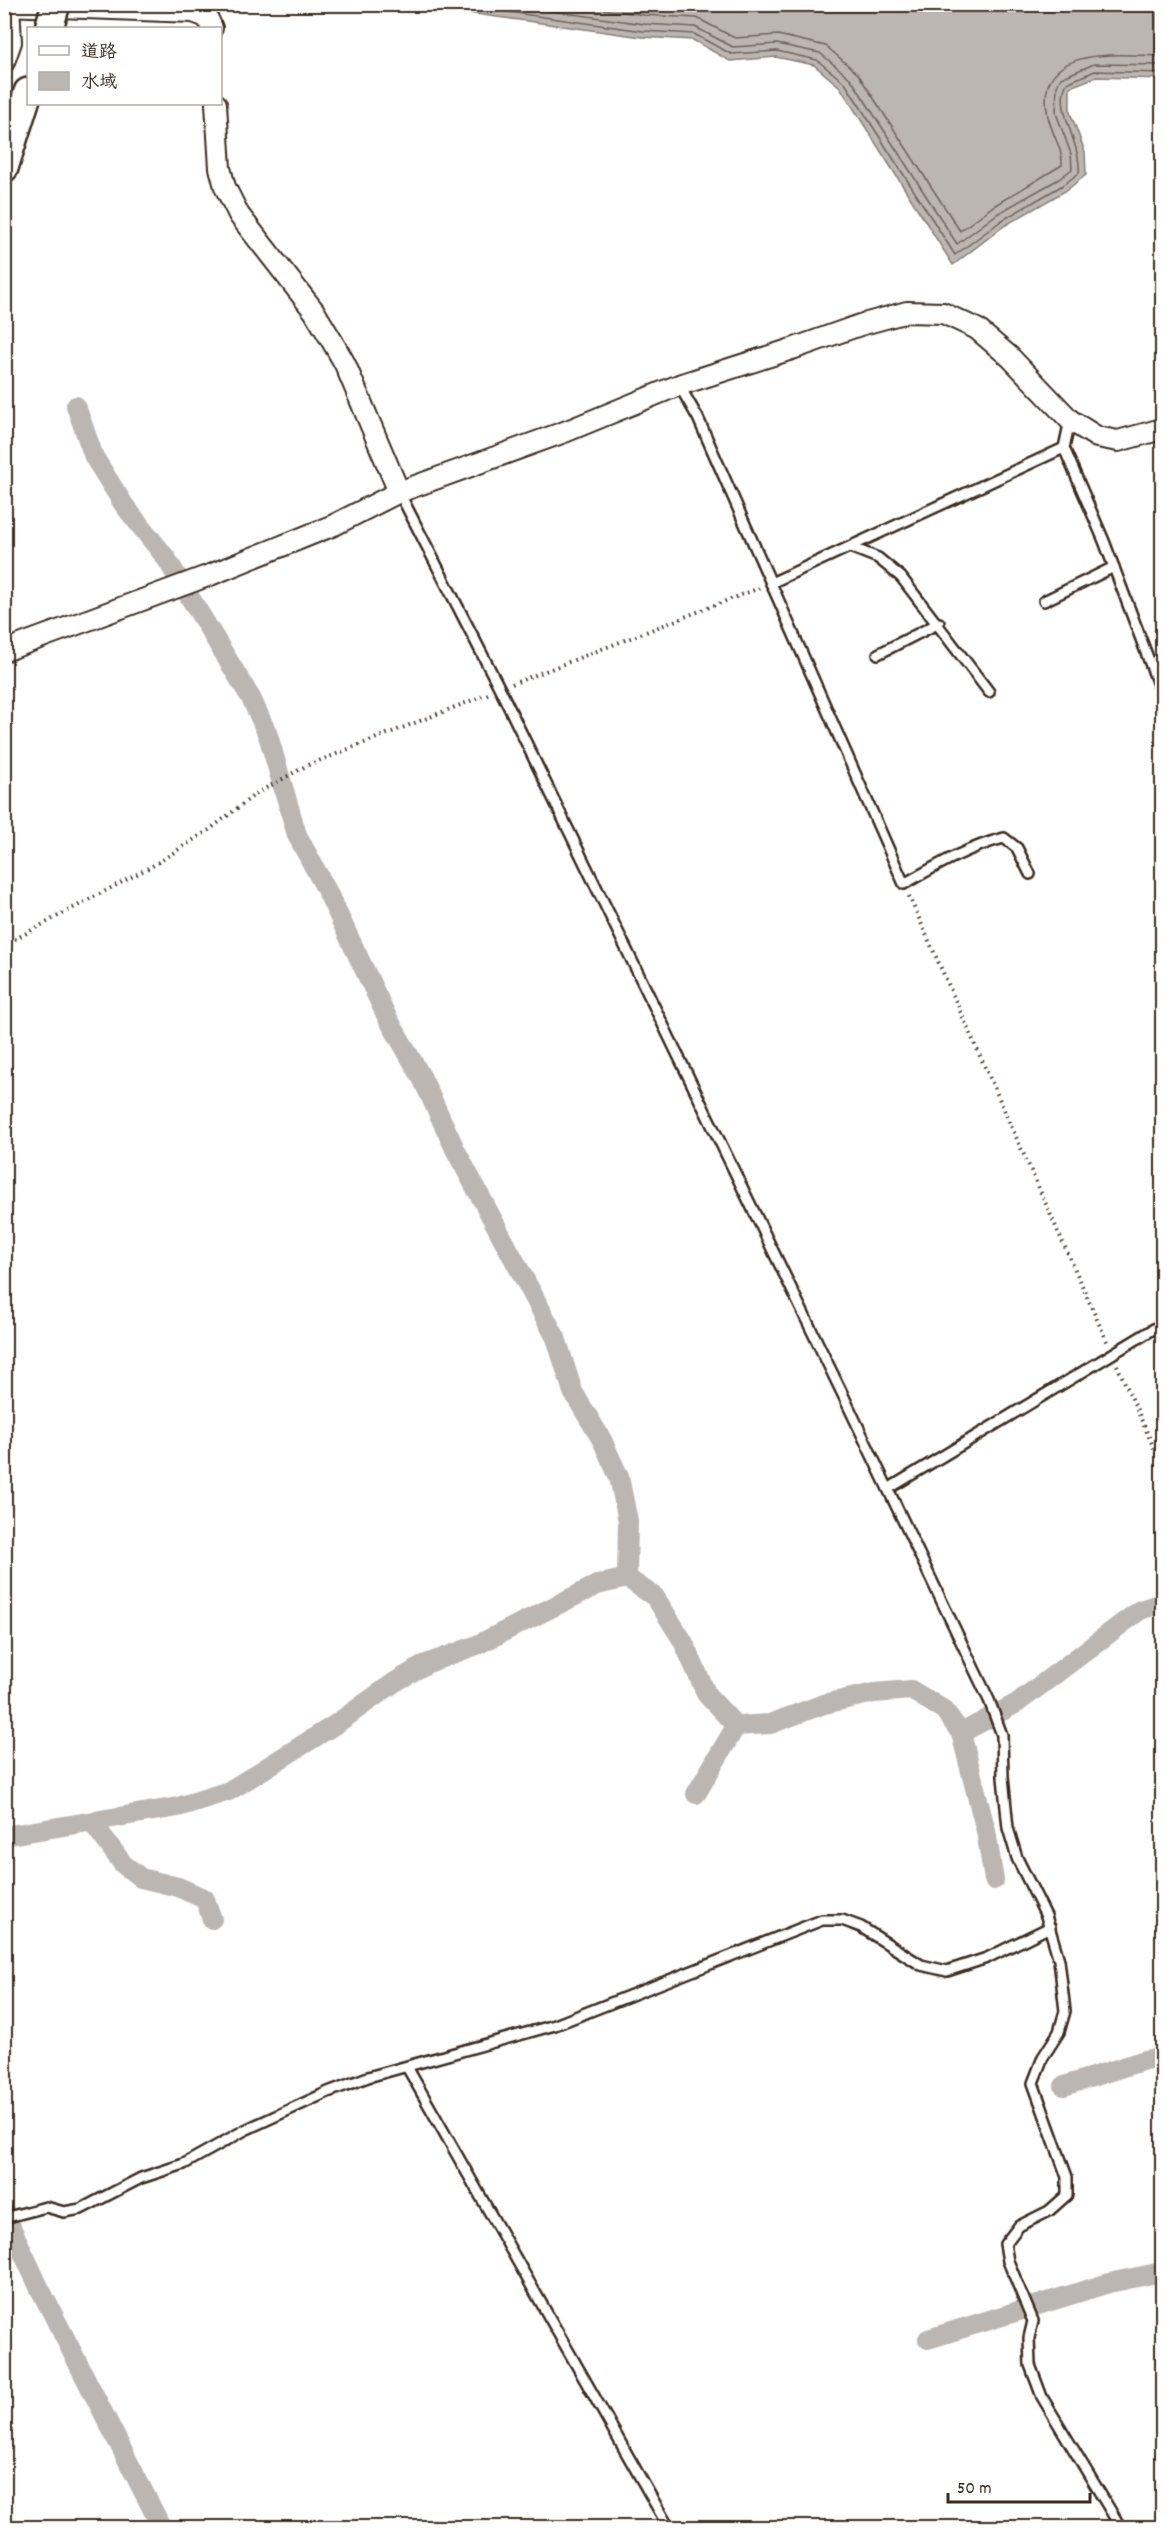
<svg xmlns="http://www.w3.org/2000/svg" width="1167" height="2532" font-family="Dekko,'LXGW WenKai TC',sans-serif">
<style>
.water{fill:#bcb6b3;stroke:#887e77;stroke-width:1.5}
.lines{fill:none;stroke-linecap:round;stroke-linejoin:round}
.shore{stroke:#6f625a;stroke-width:1.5}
.canal{stroke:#bcb6b3;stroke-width:20}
.service-casing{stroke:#3b2a1e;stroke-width:14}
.minor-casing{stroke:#3b2a1e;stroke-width:24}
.secondary-casing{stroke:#3b2a1e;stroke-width:32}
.path{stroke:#3b2a1e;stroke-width:4;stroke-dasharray:1.5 4.5;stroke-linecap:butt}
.service{stroke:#fff;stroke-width:9}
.minor{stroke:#fff;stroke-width:20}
.secondary{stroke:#fff;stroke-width:27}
.secondary-bridge-casing{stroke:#3b2a1e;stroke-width:32;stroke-linecap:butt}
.secondary-bridge{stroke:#fff;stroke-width:27}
</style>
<rect width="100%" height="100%" fill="#fff"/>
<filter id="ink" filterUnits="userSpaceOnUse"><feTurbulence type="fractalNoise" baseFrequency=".0167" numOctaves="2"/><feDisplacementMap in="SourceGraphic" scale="12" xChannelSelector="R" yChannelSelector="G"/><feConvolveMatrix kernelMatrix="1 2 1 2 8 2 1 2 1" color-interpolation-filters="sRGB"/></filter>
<g filter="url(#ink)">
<!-- water -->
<polygon class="water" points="410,5 1162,5 1162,79 1096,77 1070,87 1070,112 1085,152 1086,175 1067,190 1004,226 953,265 840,87 814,65 776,57 730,61 693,40 642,37"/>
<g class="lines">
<!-- shore -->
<g class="shore">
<path d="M451 4 643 31 694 34 731 54 777 51 817 60 845 83 955 255 1001 221 1063 185 1079 173C1082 144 1053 108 1067 83L1095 71 1162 73"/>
<polyline points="501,4 644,24 695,27 733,47 777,44 820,53 851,79 957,244 997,214 1059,179 1072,169 1071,154 1056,113 1057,86 1061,78 1094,64 1162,65"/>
<path d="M567 4 644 15 697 18 735 38 778 35 826 46 858 74 960 231 992 207 1062 165C1063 148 1051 133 1048 116 1032 44 1117 55 1162 56"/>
</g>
<!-- canal -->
<g class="canal">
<polyline points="76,406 94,457 124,505 166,558 251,698 268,735 297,835 327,891 386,1015 422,1078 456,1151 556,1338 573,1392 602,1440 619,1477 628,1521 627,1578"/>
<polyline points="961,1733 986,1831 994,1880"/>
<polyline points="696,1794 736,1726"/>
<polyline points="92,1822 123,1864 141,1878 178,1887 205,1899 212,1919"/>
<polyline points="4,1836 178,1807 229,1791 336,1724 395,1682 426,1664 477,1645 597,1585 627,1578 655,1597 683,1641 707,1695 736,1726 770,1724 824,1704 874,1693 911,1690 944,1710 961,1733 1017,1703 1140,1610 1162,1603"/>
<polyline points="1064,2086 1145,2060 1162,2057"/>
<polyline points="4,2212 39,2287 162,2528"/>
<polyline points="928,2339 1109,2283 1162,2272"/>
</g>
<!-- service casing -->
<g class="service-casing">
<g id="service">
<path d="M679 385 698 418 904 884C936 866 968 847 1004 838L1017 848 1030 874"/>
<polyline points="1070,420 1064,448 1104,541 1162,695"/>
<polyline points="399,492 500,689 843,1395 989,1700 1002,1735 1003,1777 1008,1828 1017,1858 1046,1916 1059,1960 1065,2011 1059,2032 1043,2057 1033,2083 1067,2177 1067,2195 1049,2211 1019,2226 1005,2244 1008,2261 1033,2321 1029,2338 1030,2365 1042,2397 1121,2528"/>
<polyline points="850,547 878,558 901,577 989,692"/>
<polyline points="771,583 1064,448"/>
<polyline points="1044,601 1114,567"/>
<polyline points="878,654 939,623"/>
<polyline points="888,1489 1162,1324"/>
<polyline points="407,2067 669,2528"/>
<polyline points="4,2218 46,2207 64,2212 81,2209 141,2178 184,2164 245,2130 328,2092 368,2077 555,2025 822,1920 842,1920 861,1927 921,1965 947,1971 987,1958 1050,1927"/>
</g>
</g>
<!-- minor casing -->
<g class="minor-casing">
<g id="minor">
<polyline points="4,5 193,12 207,17 212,28"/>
<polyline points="4,62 11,42 9,5"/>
<polyline points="216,104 220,168 225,187 239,215 314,311 332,341 345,364 399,492"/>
<polyline points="4,651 210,575 334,525 399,492 567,431 679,385 795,348 860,325 907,312 943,313 977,329 1010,357 1070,420 1097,437 1118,441 1162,429"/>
</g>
</g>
<!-- secondary casing -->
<g class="secondary-casing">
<polyline id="secondary" points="4,168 28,92"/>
</g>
<!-- path -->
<g class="path">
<polyline points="512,684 759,588"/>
<polyline points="909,896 1108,1344"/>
<polyline points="4,945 154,865 209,830 257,793 306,766 488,694"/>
<polyline points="1117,1365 1162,1466"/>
</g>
<!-- service -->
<use href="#service" class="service"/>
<!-- minor -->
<use href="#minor" class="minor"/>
<!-- secondary -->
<use href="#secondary" class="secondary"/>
<!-- secondary-bridge casing -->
<g class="secondary-bridge-casing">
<polyline id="secondary-bridge" points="49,28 56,4"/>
</g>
<!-- secondary-bridge -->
<use href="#secondary-bridge" class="secondary-bridge"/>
</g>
</g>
<!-- margin -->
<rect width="1167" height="2532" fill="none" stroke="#fff" stroke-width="24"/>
<rect x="12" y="12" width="1143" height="2508" fill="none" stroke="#3b2a1e" stroke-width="2" filter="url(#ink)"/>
<!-- legend -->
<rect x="27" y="27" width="195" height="78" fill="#ffffff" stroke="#b1aaa5" stroke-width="1.5"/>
<rect x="39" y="46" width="30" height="9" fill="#ffffff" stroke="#b1aaa5" stroke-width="1.5"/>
<text x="81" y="57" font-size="18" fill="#3b2a1e">道路</text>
<rect x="39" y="72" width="30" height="18" fill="#bcb6b3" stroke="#b1aaa5" stroke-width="1.5"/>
<text x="81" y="87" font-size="18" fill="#3b2a1e">水域</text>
<!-- scale -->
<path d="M948 2493v9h142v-9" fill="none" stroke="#3b2a1e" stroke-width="3"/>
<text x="957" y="2493" font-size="18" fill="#3b2a1e" stroke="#ffffff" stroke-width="4.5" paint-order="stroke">50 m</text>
</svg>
